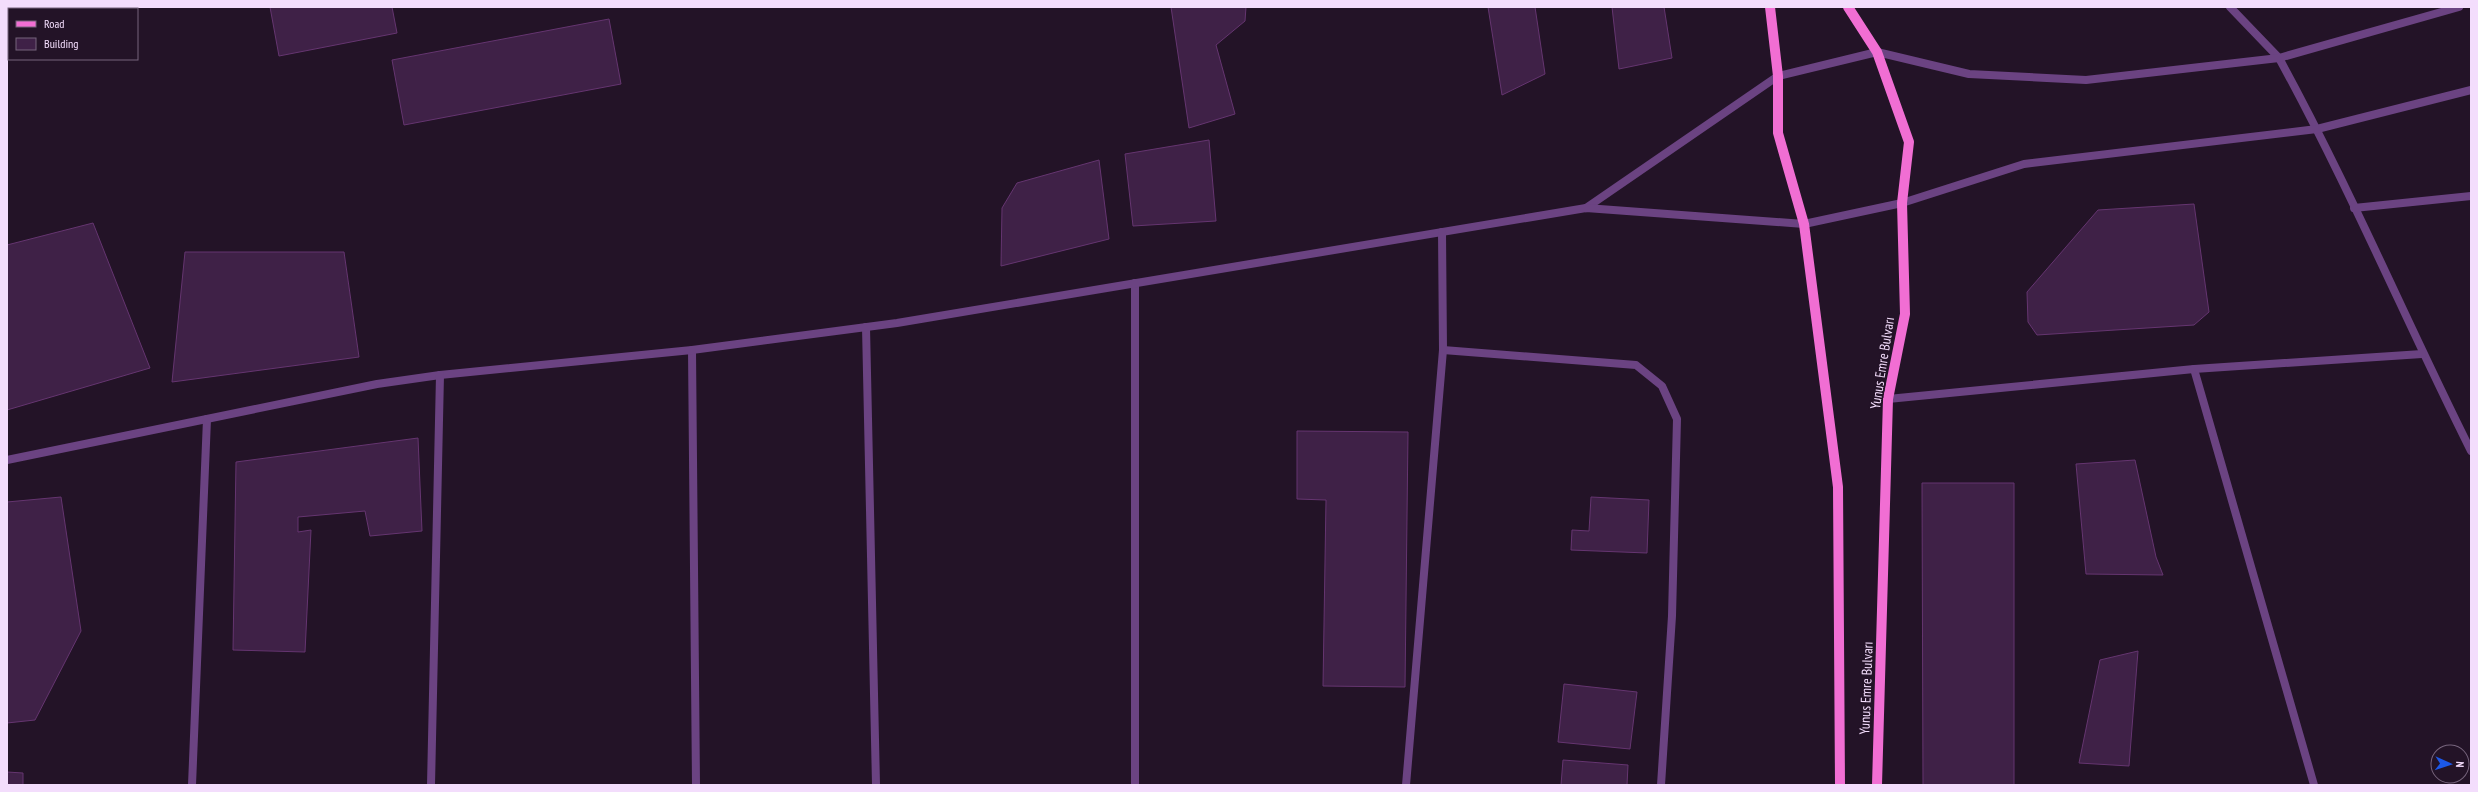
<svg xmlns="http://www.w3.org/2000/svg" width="2478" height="792" font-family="'PT Sans Narrow',sans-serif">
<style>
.building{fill:#3f2147;stroke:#653570}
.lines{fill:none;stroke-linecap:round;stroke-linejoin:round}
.service{stroke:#6b4382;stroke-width:8}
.minor{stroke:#6b4382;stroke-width:8}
.tertiary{stroke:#6b4382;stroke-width:8}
.primary{stroke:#f16ed3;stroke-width:10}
.labels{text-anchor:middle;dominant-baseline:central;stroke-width:3.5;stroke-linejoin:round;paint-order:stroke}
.street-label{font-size:14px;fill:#f3ddfc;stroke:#231327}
</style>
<rect width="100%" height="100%" fill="#231327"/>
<!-- building -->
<g class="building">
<polygon points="270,7 392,7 397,33 279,56"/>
<polygon points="1171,7 1246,7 1245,21 1216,45 1235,114 1189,128"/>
<polygon points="1488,7 1535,7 1545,74 1502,95"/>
<polygon points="1612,7 1664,7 1672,58 1619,69"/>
<polygon points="609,19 621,84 404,125 392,60"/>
<polygon points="1209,140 1216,221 1133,226 1125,154"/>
<polygon points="1099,160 1109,239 1001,266 1002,208 1017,183"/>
<polygon points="2194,204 2209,312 2194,325 2037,335 2028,322 2027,292 2098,210"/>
<polygon points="93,223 150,368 7,410 7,245"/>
<polygon points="185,252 344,252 359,357 172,382"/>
<polygon points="1297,431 1408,432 1405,687 1323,686 1326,500 1297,499"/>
<polygon points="418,438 422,531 370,536 365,511 298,517 298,532 311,530 305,652 233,650 236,462"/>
<polygon points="2135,460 2156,557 2163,575 2086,574 2076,464"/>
<polygon points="1922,483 2014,483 2014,785 1923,785"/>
<polygon points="61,497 81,631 35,720 7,723 7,502"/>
<polygon points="1591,497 1649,500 1647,553 1571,550 1572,530 1589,531"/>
<polygon points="2138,651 2129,766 2079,763 2100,660"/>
<polygon points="1564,684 1637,692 1630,749 1558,742"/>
<polygon points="1563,760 1628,765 1627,785 1561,785"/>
<polygon points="7,772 23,773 23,785 7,785"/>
</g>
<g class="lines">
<!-- service -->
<polyline class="service" points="2230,7 2279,58"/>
<!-- minor -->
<g class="minor">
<path d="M2279 58C2349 186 2406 321 2471 451"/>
<polyline points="1586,208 1778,76"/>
<polyline points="2354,208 2471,196"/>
<polyline points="1135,283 1135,785"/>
<polyline points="866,327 876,785"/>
<polyline points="692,350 696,785"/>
<polyline points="1443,350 1636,365 1662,386 1677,419 1672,616 1661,785"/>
<polyline points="2194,369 2314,785"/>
<polyline points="1888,399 2194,369 2422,354"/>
<polyline points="7,460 377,384 440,375 692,350 897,323 1586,208 1804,224"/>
<polyline points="192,785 207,419"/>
<polyline points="431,785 440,375"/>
<polyline points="1406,785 1443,350 1442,232"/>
</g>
<!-- tertiary -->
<g class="tertiary">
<polyline points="1778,76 1877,52 1969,74 2086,80 2279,58 2459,7"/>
<polyline points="1804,224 1902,203 2024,164 2317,129 2471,90"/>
</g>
<!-- primary -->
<g class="primary">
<polyline points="1770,7 1778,76 1778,133 1804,224 1838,487 1840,785"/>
<polyline points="1848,7 1877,52 1909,142 1902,203 1905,314 1888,399 1877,785"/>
</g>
</g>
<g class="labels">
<!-- street labels -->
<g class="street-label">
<text transform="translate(1882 363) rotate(-81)">Yunus Emre Bulvarı</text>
<text transform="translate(1866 688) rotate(-88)">Yunus Emre Bulvarı</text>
</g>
</g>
<!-- border -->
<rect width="2478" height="792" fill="none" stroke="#f3ddfc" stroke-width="16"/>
<!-- legend -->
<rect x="8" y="8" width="130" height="52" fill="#231327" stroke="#76647c"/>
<rect x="16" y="21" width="20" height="6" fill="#f16ed3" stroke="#76647c"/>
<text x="44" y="28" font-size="12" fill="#f3ddfc">Road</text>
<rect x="16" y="38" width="20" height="12" fill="#3f2147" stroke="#76647c"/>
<text x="44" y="48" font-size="12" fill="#f3ddfc">Building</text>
<!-- north arrow -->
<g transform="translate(2450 764) rotate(93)"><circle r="19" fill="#231327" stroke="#76647c"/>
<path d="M0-3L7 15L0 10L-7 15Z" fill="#1c58e8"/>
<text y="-6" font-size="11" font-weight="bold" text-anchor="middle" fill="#f3ddfc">N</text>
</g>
</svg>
